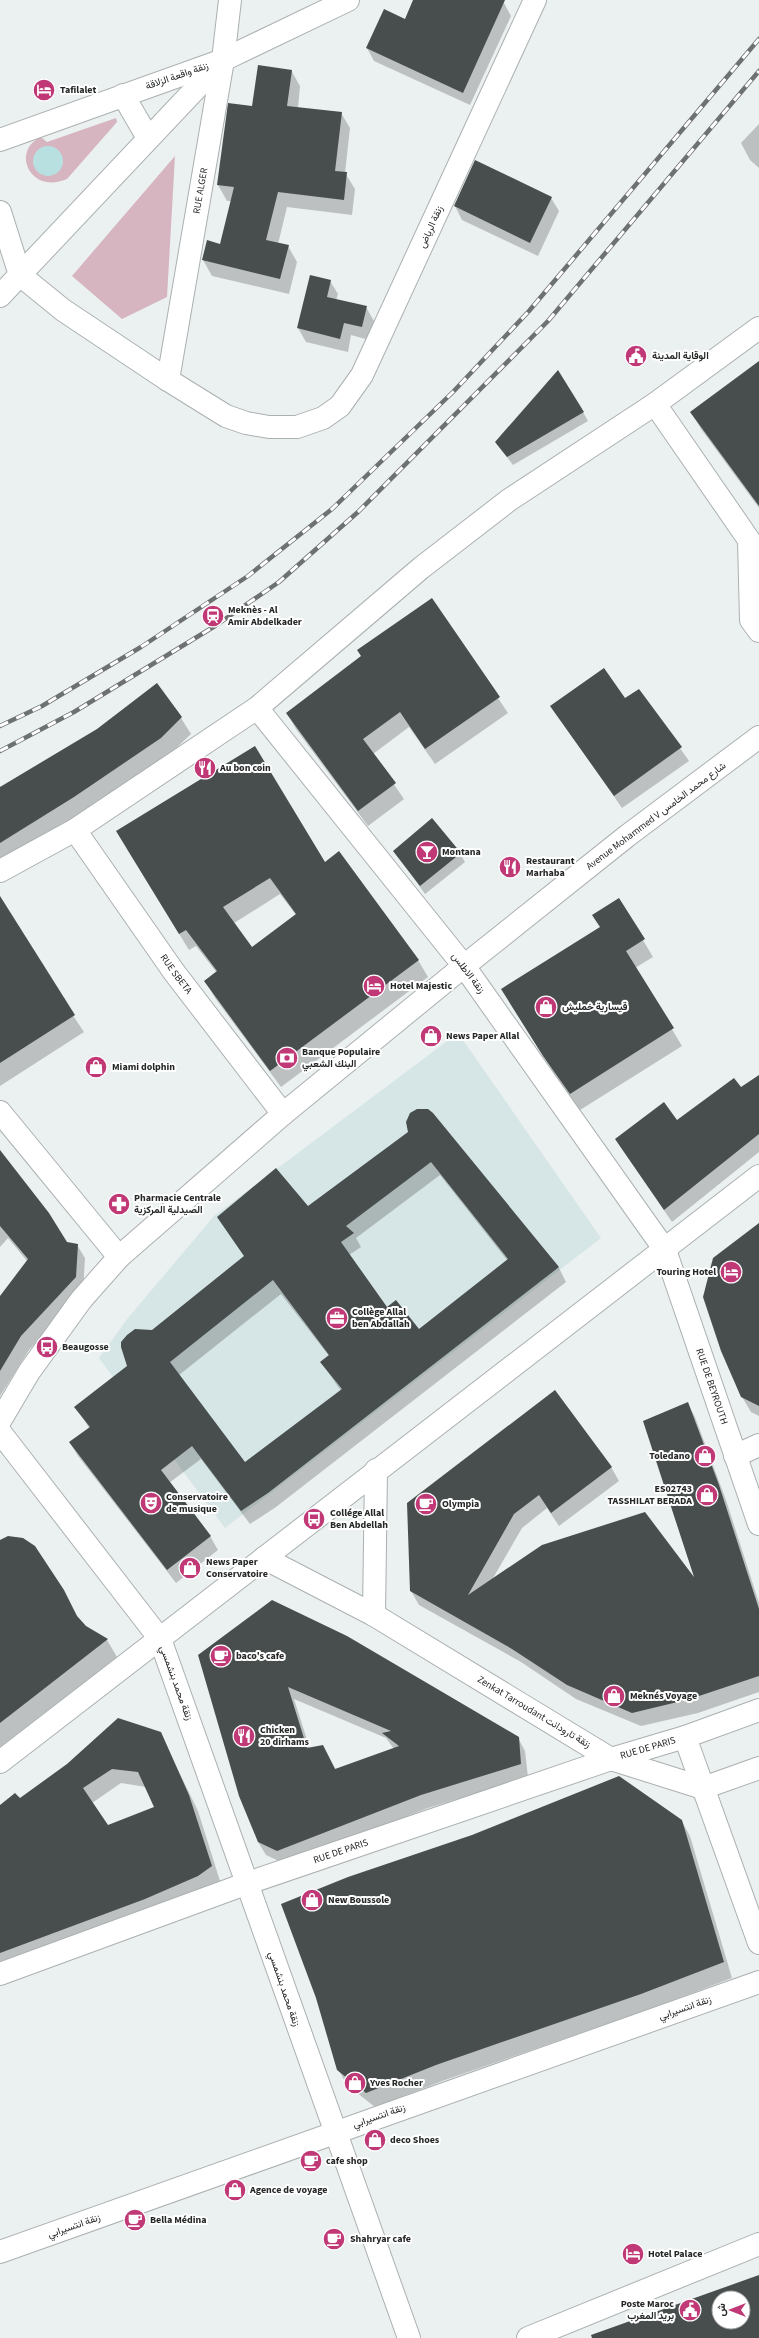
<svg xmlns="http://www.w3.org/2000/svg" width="759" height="2338" font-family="'Source Sans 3',Vazirmatn,sans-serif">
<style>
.built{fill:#d6e5e5}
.green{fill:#d6b5c0}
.water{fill:#b8e0e1}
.shadow{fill:#0003;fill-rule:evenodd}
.building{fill:#484d4d;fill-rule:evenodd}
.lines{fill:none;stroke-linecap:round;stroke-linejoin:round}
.pedestrian-casing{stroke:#abb0b0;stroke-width:24}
.minor-casing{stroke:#abb0b0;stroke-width:24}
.secondary-casing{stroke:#abb0b0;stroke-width:24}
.pedestrian{stroke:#fff;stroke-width:22}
.minor{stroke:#fff;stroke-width:22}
.secondary{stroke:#fff;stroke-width:22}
.rail-casing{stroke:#6e7171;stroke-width:4.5}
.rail{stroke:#fff;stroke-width:3;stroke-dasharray:9;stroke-linecap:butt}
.labels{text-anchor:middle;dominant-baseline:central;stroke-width:4;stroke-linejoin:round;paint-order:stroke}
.street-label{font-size:10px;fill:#252727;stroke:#fff}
.poi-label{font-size:10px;font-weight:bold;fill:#252727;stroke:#fff;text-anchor:start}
</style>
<rect width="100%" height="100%" fill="#ebf0f0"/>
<!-- built -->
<polygon class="built" points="458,1033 601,1238 225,1528 99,1358 128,1318 214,1216"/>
<!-- green -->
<g class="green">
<path d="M116 118 117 122 67 179C29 195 11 150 41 137L47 142Z"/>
<polygon points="175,156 167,297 122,319 72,276"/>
</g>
<!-- water -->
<circle class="water" cx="48" cy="161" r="15"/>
<!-- shadow -->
<g class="shadow">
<polygon points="414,0 498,0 504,3 511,16 470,105 374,61 367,48 405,20"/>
<polygon points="291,70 300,86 298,108 341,113 350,128 345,173 355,189 352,215 287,207 278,244 288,246 297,262 289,294 212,276 203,260 221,245 231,201 227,201 218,185 253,107"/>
<polygon points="759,124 759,168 750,160 741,143"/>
<polygon points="475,162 551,198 559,211 538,256 462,220 455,206"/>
<polygon points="311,276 330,281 338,294 336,300 366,307 374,321 369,340 351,335 348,352 306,342 298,328"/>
<polygon points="759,363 759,508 701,429 691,412"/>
<polygon points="583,412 588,421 513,465 496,443"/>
<polygon points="432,600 508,713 435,764 409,727 373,754 404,799 368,826 296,729 287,713 362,657"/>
<polygon points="639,690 689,761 622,808 551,706 625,699"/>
<polygon points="181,718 191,734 170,754 24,851 0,864 0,787"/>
<path d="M127 849 325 863 418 960 428 977 281 1087 215 998 205 981 217 973 196 946 189 950ZM280 894 296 915 252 948 234 923Z"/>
<polygon points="394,851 460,854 465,862 425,894"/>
<polygon points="619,900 653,957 635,968 682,1046 580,1110 554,1073 512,1006 601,928"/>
<polygon points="0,906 84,1032 0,1086"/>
<polygon points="759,1076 759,1152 672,1222 616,1140 677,1122 741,1088"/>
<path d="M433 1114 559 1268 566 1282 276 1507 250 1524 201 1459 169 1483 210 1536 218 1550 176 1583 78 1456 70 1443 89 1428 76 1407 128 1366 152 1331 245 1257 218 1218 308 1208ZM440 1175 507 1260 419 1331 387 1308 349 1255 361 1247 356 1238ZM281 1294 329 1356 321 1362 341 1391 244 1463 179 1375Z"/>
<polygon points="0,1152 66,1243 77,1245 85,1258 83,1291 29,1350 0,1396 0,1297 27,1261 8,1238 0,1247"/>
<polygon points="759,1224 759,1416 751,1412 742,1397"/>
<polygon points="688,1404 695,1417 726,1500 759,1603 759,1692 698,1713 641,1726 576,1699 521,1662 419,1605 411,1591 408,1504 611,1467 619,1481 559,1526 547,1508 522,1528 492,1580 696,1581"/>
<polygon points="16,1537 34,1546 63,1591 79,1620 86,1627 107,1640 117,1657 0,1747 0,1542"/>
<path d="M199 1655 518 1738 525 1751 528 1777 428 1808 285 1864 266 1855 258 1842ZM294 1699 386 1738 394 1749 336 1770 323 1746 310 1749Z"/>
<path d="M160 1733 198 1811 220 1881 206 1891 0 1970V1806L19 1799ZM121 1783 146 1787 156 1808 108 1826 92 1803Z"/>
<polygon points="681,1820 690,1836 732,1978 650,2009 445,2080 375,2107 347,2085 338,2069"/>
</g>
<!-- building -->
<g class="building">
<polygon points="413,0 505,0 463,93 366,48 384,9 405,19"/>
<polygon points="258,65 292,70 287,106 342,112 335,171 347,172 344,200 278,192 266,240 289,245 280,279 202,260 207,240 220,244 234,187 217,185 228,103 252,106"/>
<polygon points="475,160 552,197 530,243 454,206"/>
<polygon points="310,275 331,280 327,297 367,306 362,327 344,323 340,339 297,328"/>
<polygon points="759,361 759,506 690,412"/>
<polygon points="558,370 584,412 507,457 495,442"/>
<polygon points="432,598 500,697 425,749 400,712 363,739 396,783 358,811 286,713 361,656 357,650"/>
<polygon points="604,668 625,698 639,689 682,747 614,796 550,706"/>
<polygon points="157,683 182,717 161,738 74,797 0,843 0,787 97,729"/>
<path d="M255 746 325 862 339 851 419 960 270 1071 204 981 217 971 186 930 179 934 116 831ZM270 878 296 914 252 947 223 907Z"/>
<polygon points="432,818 461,853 420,886 393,851"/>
<polygon points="0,896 75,1015 0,1063"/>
<polygon points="619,898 645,939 626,951 674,1028 570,1094 543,1056 501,989 600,927 592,915"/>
<polygon points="759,1075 759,1134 664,1210 615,1139 664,1102 677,1120 734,1078 741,1087"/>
<path d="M417 1109H428L433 1113 559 1267 268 1493 241 1511 192 1446 161 1470 211 1536 167 1570 69 1442 90 1427 74 1407 127 1366 121 1347V1342L127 1335 135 1329 152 1330 244 1256 217 1217 276 1168 308 1206 408 1132 406 1122 410 1113ZM431 1162 508 1259 419 1329 396 1300 387 1307 341 1242 354 1233 346 1226ZM273 1280 329 1355 320 1362 342 1389 245 1462 170 1362Z"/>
<polygon points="0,1150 49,1213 67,1242 78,1244 76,1277 21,1336 0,1371 0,1296 28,1259 0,1226"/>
<polygon points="759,1223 759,1406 741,1397 721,1351 703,1297 713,1258"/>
<polygon points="555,1390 612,1467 551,1513 539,1495 514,1514 468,1595 542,1545 645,1512 694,1577 643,1421 688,1402 719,1485 759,1609 759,1676 690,1699 632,1713 567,1685 512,1649 410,1591 407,1503"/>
<polygon points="8,1536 23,1538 35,1546 64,1590 77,1616 86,1626 108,1639 0,1723 0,1540"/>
<path d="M272 1600 347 1636 519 1737 521 1764 421 1795 277 1851 258 1842 239 1796 198 1655ZM288 1687 391 1731 382 1733 399 1746 335 1769 323 1745 307 1748Z"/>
<path d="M118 1718 161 1732 189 1795 212 1866 198 1876 145 1899 0 1953V1805L15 1793 20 1798 67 1764ZM112 1769 138 1772 154 1807 108 1825 83 1788Z"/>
<polygon points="619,1776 682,1820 724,1962 641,1994 436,2065 366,2093 337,2070 316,1998 281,1904 348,1877 472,1835"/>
<path d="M759 2275V2338H592L591 2335ZM719 2298H743V2322H719Z"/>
</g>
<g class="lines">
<!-- pedestrian casing -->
<g class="pedestrian-casing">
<g id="pedestrian">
<polyline points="0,1432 160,1639"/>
<polyline points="0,1974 248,1883"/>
</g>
</g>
<!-- minor casing -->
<g class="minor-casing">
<g id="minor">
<polyline points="123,95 148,138"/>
<polyline points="0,140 223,60 348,0"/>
<polyline points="0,212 20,275 63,310 168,380 226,416 246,423 269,427 297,427 323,418 340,406 362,375 535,0"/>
<polyline points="0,296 221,62"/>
<path id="s1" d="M168 380 223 60 230 0"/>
<polyline points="655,404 749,540 751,620 759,631"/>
<path id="s2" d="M257 708 464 966 665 1250 759 1524"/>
<path id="s3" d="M75 830 174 972 283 1114"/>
<polyline points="0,871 75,830 257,708 421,568 509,500 655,404 759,328"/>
<polyline points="0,1112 119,1257"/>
<polyline points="735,1456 759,1445"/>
<polyline points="264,1558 374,1615 611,1759 703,1788"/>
<polyline points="374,1615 376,1470"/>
<polyline points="160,1639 409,2338"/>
<polyline points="759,1710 685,1737 759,1943"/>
<polyline points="703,1788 759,1768"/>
<path id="s4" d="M248 1883 611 1759 685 1737"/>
<polyline points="0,2252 759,1982"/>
<polyline points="528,2338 759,2244"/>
</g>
</g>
<!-- secondary casing -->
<g class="secondary-casing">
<g id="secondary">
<polyline points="0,1421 29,1372 81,1300 119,1257 283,1114 464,966 627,836 759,737"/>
<polyline points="0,1762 759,1176"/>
</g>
</g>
<!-- pedestrian -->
<use href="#pedestrian" class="pedestrian"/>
<!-- minor -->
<use href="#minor" class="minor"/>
<!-- secondary -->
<use href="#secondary" class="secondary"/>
<!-- rail casing -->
<g class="rail-casing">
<g id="rail">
<polyline points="0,726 42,706 141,647 248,576 332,509 453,392 529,311 759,39"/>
<polyline points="0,751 74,712 215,626 279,582 358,512 548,321 759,71"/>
</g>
</g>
<!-- rail -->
<use href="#rail" class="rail"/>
</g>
<!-- icons -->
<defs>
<g id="hotel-disc" transform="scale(1.15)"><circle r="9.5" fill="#c03876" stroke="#fff"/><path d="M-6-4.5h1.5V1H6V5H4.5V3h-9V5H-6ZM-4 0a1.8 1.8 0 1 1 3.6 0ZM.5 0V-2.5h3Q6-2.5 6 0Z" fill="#fff"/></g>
<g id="civic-disc" transform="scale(1.15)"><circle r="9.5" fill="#c03876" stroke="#fff"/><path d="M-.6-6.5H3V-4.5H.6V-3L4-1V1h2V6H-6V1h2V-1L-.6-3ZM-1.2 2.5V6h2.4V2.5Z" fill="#fff"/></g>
<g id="station-disc" transform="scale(1.15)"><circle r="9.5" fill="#c03876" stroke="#fff"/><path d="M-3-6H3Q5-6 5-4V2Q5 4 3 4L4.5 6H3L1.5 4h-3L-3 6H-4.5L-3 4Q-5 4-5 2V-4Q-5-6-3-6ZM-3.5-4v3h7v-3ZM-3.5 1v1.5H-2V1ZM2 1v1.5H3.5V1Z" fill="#fff"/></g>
<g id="restaurant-disc" transform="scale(1.15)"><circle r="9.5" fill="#c03876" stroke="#fff"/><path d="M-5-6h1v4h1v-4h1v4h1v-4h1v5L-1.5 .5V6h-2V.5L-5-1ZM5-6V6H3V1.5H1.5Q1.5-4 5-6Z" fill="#fff"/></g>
<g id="bar-disc" transform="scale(1.15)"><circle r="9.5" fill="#c03876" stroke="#fff"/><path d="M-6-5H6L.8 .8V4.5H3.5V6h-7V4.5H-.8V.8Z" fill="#fff"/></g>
<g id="shop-disc" transform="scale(1.15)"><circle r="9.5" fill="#c03876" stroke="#fff"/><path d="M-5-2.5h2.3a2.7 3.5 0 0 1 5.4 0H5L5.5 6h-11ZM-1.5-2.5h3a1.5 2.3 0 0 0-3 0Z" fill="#fff"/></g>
<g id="bank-disc" transform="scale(1.15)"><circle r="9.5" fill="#c03876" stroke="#fff"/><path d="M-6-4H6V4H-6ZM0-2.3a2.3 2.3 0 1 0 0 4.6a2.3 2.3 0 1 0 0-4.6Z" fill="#fff"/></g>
<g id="pharmacy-disc" transform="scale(1.15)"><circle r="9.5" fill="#c03876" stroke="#fff"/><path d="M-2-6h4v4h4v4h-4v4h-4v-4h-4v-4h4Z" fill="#fff"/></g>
<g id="office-disc" transform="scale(1.15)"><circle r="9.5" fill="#c03876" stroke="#fff"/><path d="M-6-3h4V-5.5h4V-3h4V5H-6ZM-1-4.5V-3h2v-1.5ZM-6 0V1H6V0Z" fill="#fff"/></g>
<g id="bus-disc" transform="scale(1.15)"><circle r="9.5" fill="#c03876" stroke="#fff"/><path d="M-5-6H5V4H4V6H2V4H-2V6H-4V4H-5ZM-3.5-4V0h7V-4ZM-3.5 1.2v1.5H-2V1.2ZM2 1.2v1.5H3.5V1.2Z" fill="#fff"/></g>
<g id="theatre-disc" transform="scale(1.15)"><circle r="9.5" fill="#c03876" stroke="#fff"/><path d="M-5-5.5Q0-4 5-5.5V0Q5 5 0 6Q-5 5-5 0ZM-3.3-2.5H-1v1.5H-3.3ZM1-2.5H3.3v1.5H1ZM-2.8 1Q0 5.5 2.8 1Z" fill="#fff"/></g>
<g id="cafe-disc" transform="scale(1.15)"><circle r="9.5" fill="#c03876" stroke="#fff"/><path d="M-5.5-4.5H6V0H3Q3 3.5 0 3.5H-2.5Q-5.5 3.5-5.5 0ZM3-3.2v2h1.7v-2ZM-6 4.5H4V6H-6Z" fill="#fff"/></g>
</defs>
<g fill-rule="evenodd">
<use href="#hotel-disc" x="44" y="90"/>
<use href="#civic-disc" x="636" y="356"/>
<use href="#station-disc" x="213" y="616"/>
<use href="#restaurant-disc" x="205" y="768"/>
<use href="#bar-disc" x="427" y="852"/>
<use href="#restaurant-disc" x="510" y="867"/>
<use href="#hotel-disc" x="374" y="986"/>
<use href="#shop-disc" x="546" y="1007"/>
<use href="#shop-disc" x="431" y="1036"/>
<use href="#bank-disc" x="287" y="1058"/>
<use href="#shop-disc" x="96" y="1067"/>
<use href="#pharmacy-disc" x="119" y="1204"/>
<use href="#hotel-disc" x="731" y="1272"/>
<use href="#office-disc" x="337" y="1318"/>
<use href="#bus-disc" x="47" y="1347"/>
<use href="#shop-disc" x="705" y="1456"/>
<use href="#shop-disc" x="707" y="1495"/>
<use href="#theatre-disc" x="151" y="1503"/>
<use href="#cafe-disc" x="426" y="1504"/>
<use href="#bus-disc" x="314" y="1519"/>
<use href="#shop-disc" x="190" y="1568"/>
<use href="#cafe-disc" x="221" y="1656"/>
<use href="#shop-disc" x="614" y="1696"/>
<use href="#restaurant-disc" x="244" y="1736"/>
<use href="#shop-disc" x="312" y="1900"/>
<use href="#shop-disc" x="355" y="2083"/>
<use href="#shop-disc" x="375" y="2140"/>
<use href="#cafe-disc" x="311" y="2161"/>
<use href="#shop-disc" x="235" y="2190"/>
<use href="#cafe-disc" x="135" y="2220"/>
<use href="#cafe-disc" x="334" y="2239"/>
<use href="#hotel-disc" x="633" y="2254"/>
<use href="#civic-disc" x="690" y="2310"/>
</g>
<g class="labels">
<!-- street labels -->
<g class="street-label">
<text transform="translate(177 76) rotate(-19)">زنقة واقعة الزلاقة</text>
<text stroke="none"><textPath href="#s1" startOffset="192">RUE ALGER</textPath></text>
<text transform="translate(431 227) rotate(-66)">زنقة الرياض</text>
<text transform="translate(656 816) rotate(-37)">Avenue Mohammed V شارع محمد الخامس</text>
<text transform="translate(468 973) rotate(53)">زنقة الاطلس</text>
<text stroke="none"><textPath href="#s3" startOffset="176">RUE SBETA</textPath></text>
<text stroke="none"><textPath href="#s2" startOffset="823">RUE DE BEYROUTH</textPath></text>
<text transform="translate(176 1683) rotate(70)">زنقة محمد بنشمسي</text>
<text transform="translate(534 1712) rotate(31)">Zenkat Tarroudant زنقة تارودانت</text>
<text stroke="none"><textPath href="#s4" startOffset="422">RUE DE PARIS</textPath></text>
<text stroke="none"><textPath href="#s4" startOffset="98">RUE DE PARIS</textPath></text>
<text transform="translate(284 1989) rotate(71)">زنقة محمد بنشمسي</text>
<text transform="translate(685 2008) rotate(-19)">زنقة انتسيرابي</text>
<text transform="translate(379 2116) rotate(-19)">زنقة انتسيرابي</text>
<text transform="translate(74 2226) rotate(-19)">زنقة انتسيرابي</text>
</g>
<!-- poi labels -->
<g class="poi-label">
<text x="60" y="90">Tafilalet</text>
<text x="652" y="356">الوقاية المدينة</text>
<text x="228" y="610">Meknès - Al<tspan x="228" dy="12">Amir Abdelkader</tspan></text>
<text x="220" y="768">Au bon coin</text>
<text x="442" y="852">Montana</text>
<text x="526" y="861">Restaurant<tspan x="526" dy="12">Marhaba</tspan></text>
<text x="390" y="986">Hotel Majestic</text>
<text x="562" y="1007">قيسارية خمليش</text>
<text x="446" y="1036">News Paper Allal</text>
<text x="302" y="1052">Banque Populaire<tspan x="302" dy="12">البنك الشعبي</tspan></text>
<text x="112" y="1067">Miami dolphin</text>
<text x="134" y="1198">Pharmacie Centrale<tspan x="134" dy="12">الصيدلية المركزية</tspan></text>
<text x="716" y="1272" text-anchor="end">Touring Hotel</text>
<text x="352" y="1312">Collège Allal<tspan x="352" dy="12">ben Abdallah</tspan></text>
<text x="62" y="1347">Beaugosse</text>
<text x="690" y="1456" text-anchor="end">Toledano</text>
<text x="692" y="1489" text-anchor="end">ES02743<tspan x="692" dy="12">TASSHILAT BERADA</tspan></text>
<text x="166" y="1497">Conservatoire<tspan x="166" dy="12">de musique</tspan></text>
<text x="442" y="1504">Olympia</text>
<text x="330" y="1513">Collége Allal<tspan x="330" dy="12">Ben Abdellah</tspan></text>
<text x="206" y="1562">News Paper<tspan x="206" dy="12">Conservatoire</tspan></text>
<text x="236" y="1656">baco's cafe</text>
<text x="630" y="1696">Meknés Voyage</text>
<text x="260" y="1730">Chicken<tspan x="260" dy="12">20 dirhams</tspan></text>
<text x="328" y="1900">New Boussole</text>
<text x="370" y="2083">Yves Rocher</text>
<text x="390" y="2140">deco Shoes</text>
<text x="326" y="2161">cafe shop</text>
<text x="250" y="2190">Agence de voyage</text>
<text x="150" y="2220">Bella Médina</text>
<text x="350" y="2239">Shahryar cafe</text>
<text x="648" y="2254">Hotel Palace</text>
<text x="674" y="2304" text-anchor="end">Poste Maroc<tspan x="674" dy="12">بريد المغرب</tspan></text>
</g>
</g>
<!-- north arrow -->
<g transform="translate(731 2310) rotate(270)"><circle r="19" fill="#ffffff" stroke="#a8a9a9"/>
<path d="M0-3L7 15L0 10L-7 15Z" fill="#c03876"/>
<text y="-6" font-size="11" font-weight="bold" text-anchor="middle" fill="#252727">ش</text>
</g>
</svg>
